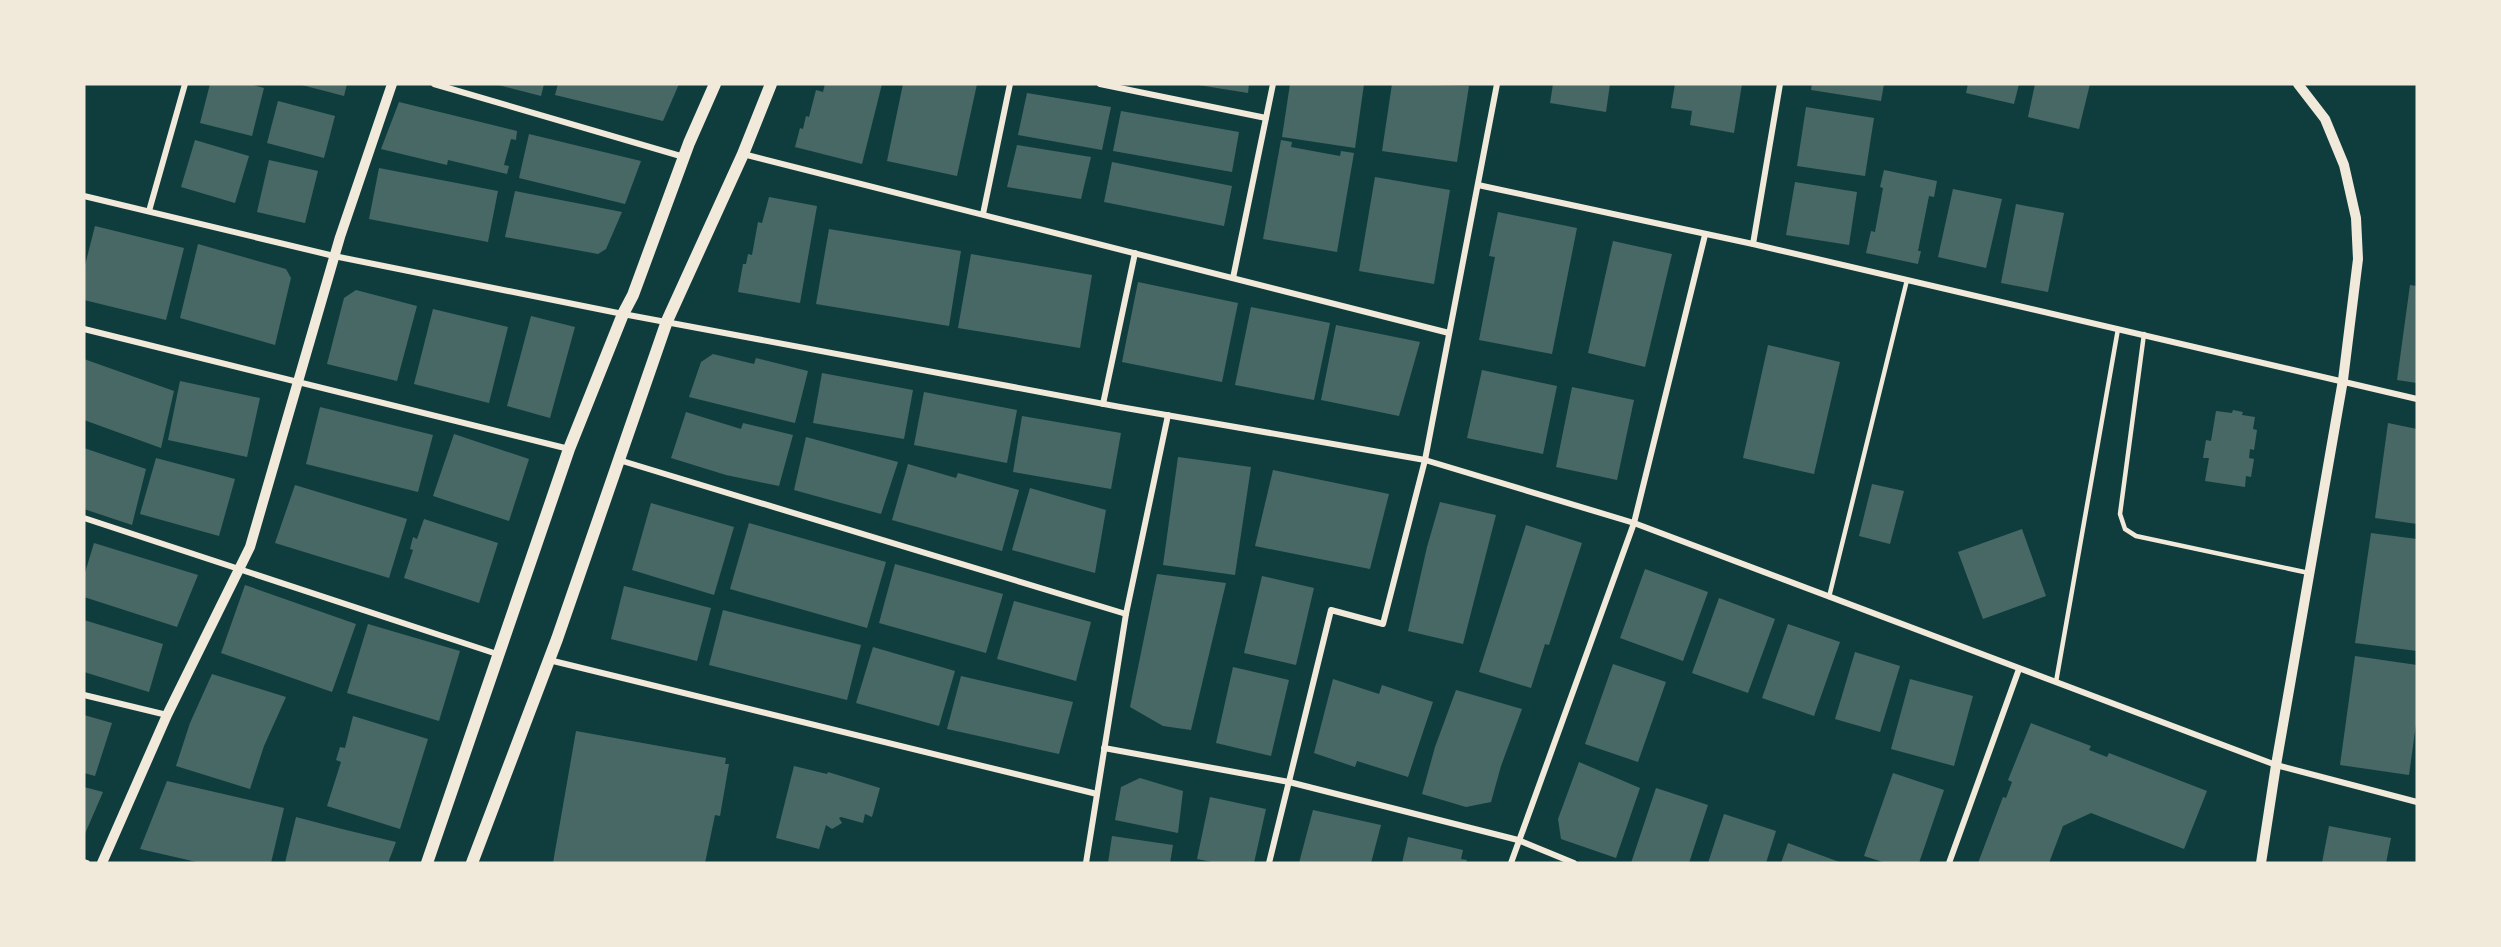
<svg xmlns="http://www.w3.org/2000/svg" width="2501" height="947" font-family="Karla,sans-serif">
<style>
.building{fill:#486865}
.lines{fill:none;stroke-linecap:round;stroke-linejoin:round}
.service{stroke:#f1e9da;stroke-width:4.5}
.minor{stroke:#f1e9da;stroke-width:6}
.tertiary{stroke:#f1e9da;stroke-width:10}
.secondary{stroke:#f1e9da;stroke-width:12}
</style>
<rect width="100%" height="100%" fill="#0f3d3e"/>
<!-- building -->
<g class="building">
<polygon points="210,84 249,84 264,88 252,136 200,123"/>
<polygon points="298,84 347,84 344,96"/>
<polygon points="494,84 544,84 541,96"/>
<polygon points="558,84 679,84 663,121 555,95"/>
<polygon points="825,84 882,84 862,164 795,147 800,128 803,129 806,116 809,117 816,90 823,92"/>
<polygon points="903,84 977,84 957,176 887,161"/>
<polygon points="1192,84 1249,84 1248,93"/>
<polygon points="1290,84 1364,84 1355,148 1282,137"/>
<polygon points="1392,84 1469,86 1457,162 1382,151"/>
<polygon points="1553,84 1610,84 1606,112 1550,103"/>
<polygon points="1675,84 1742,84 1734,133 1690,125 1692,111 1671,108"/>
<polygon points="1812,84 1884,84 1881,101 1811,90"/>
<polygon points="1968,84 2019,84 2014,104 1966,93"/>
<polygon points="2035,84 2090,84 2079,129 2028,117"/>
<polygon points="1027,93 1111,107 1102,150 1018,135"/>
<polygon points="278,101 335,116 324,158 267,143"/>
<polygon points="399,102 517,131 516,140 511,139 504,165 509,166 507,174 448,160 447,165 381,149"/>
<polygon points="1806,107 1874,118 1865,176 1797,166"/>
<polygon points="1121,111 1239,132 1232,172 1113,151"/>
<polygon points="529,134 641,161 625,204 519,178"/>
<polygon points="195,140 249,156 235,203 181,187"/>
<polygon points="1281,140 1292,142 1291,147 1340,156 1341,151 1354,153 1337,252 1263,239"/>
<polygon points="1017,145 1091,157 1081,199 1007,187"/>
<polygon points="269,160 318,171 305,223 257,212"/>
<polygon points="1112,162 1232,186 1224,226 1104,202"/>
<polygon points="379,168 498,191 488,242 369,219"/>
<polygon points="1884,170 1937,181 1934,197 1929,196 1918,251 1921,251 1918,264 1866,253 1871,231 1875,232 1883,188 1880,187"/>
<polygon points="1375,177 1450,190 1434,284 1359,271"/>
<polygon points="1795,182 1857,192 1849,245 1786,235"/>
<polygon points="1953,189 2002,199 1986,268 1938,257"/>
<polygon points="515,191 622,212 606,249 598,254 505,237"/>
<polygon points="769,197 817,206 800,303 738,292 743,264 746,264 748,254 752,255 758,222 762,223"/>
<polygon points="2016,204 2064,213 2048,292 2001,283"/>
<polygon points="1498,212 1577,228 1552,354 1479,340 1495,257 1489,256"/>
<polygon points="95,226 184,248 166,320 84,300 84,269"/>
<polygon points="829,229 961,251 949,326 816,304"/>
<polygon points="1613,241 1672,254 1645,367 1588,353"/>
<polygon points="198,244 286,269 291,278 275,345 180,318"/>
<polygon points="971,254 1092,275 1080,348 958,328"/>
<polygon points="1138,282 1238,303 1222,382 1122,362"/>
<polygon points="2410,285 2417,286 2417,383 2397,380"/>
<polygon points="356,290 417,306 397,381 327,364 344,298"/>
<polygon points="1251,307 1330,323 1314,400 1235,385"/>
<polygon points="433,309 508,327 489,403 414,384"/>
<polygon points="531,316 575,327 550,418 507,406"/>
<polygon points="1336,325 1420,342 1399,416 1321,400"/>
<polygon points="1768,345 1840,362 1814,474 1743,458"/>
<polygon points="713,354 754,364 756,358 808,371 795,423 689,397 701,362"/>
<polygon points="84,359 174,391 161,448 84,420"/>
<polygon points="1482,370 1557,386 1543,454 1467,438"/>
<polygon points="822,373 913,390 904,439 813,423"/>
<polygon points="180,381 260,398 247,457 168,440"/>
<polygon points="1572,387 1634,400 1617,480 1556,467"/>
<polygon points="924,392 1017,410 1007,463 914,445"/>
<polygon points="320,407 433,435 418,492 306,464"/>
<polygon points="2233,410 2243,412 2242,415 2255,417 2253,429 2257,430 2254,450 2250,449 2249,458 2254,459 2251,477 2246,476 2245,487 2205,481 2209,458 2203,458 2206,440 2211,441 2216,411 2232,413"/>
<polygon points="686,412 741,429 743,423 793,435 779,486 726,475 671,458"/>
<polygon points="1022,416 1121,433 1111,489 1013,472"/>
<polygon points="2388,423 2417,429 2417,524 2375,518"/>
<polygon points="454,434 529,459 509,521 433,496"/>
<polygon points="806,437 898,462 881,514 794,490"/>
<polygon points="84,448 146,469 132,525 84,509"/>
<polygon points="1178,457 1251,467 1235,575 1163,565"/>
<polygon points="156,458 235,479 219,536 140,514"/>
<polygon points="908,464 956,478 958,473 1019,490 1002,551 892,520"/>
<polygon points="1273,470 1389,494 1370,569 1255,546"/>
<polygon points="1872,484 1904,491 1890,544 1859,536"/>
<polygon points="295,485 407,519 389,578 275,543"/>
<polygon points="1030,488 1106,510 1095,573 1012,550"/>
<polygon points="1440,502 1496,515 1463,644 1408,631 1427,547"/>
<polygon points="651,503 734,527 714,595 632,570"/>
<polygon points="424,519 498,543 479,603 404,578 413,550 410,549 413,537 417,539"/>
<polygon points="749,523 886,562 867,628 730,589"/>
<polygon points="1526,525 1582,543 1549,645 1545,644 1531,688 1479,672"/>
<polygon points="2022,529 2046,596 1983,619 1958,552"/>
<polygon points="2371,533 2417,539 2417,651 2355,643"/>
<polygon points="94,543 198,575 177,627 84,597 84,576"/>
<polygon points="895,564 1003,594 986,653 879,623"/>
<polygon points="1645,569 1708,592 1683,661 1620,638"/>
<polygon points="1157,574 1226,583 1191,730 1163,726 1130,707"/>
<polygon points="1262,576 1314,588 1296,665 1244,653"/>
<polygon points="245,585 356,624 332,692 221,653"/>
<polygon points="624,586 711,608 697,661 611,639"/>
<polygon points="1719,598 1775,619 1748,693 1692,673"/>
<polygon points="1014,601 1091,622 1076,681 997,659"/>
<polygon points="723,610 861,645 847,700 709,665"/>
<polygon points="84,620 163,644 149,692 84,672"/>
<polygon points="368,624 460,651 439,721 347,693"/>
<polygon points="1788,624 1840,642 1814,716 1762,698"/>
<polygon points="873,647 955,671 939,726 856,703"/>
<polygon points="1855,652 1900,666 1880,732 1835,719"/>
<polygon points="2355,656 2417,665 2417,717 2409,775 2340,765"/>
<polygon points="1613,664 1666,682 1638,762 1585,744"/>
<polygon points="1233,667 1289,680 1271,756 1216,743"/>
<polygon points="212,674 286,697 264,746 250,789 176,766 190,723"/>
<polygon points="961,676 1073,702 1059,754 947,729"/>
<polygon points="1333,679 1379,694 1382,685 1433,702 1408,777 1357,761 1355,767 1314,753"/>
<polygon points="1910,679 1973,696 1954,766 1891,749"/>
<polygon points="1456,690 1522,709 1501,766 1491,802 1466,807 1422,794 1435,747"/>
<polygon points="84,715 112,723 95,776 84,773"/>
<polygon points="353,716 428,739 400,829 327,806 341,762 336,760 340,747 345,748"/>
<polygon points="2031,723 2091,746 2089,750 2107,757 2109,753 2207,791 2184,849 2091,813 2063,826 2049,863 1978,863 2003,797 2006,798 2012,782 2008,780"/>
<polygon points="576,731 726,758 725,764 729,764 720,816 715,815 705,863 553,863"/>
<polygon points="1579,762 1640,788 1616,858 1561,839 1558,819"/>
<polygon points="794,766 827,774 828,772 880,788 872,817 865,814 863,823 841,817 839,818 842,823 832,829 826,825 819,849 776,838"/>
<polygon points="1893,773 1944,790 1919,863 1886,863 1864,856"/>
<polygon points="1140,778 1183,791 1178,833 1115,820 1121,787"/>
<polygon points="167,781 284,808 271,863 201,863 140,849"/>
<polygon points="84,787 103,792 84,836"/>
<polygon points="1656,788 1708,805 1689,863 1631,863"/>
<polygon points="1210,797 1266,809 1254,863 1217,863 1197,859"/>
<polygon points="1313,810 1381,825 1371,863 1299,863"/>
<polygon points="1724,814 1776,831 1766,863 1708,863"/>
<polygon points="296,817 342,829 396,842 388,863 285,863"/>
<polygon points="2329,826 2391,838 2386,863 2322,863"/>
<polygon points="1112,836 1173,845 1170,863 1108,863"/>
<polygon points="1408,837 1463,850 1461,859 1467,860 1466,863 1402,863"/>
<polygon points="1788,843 1842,863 1781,863"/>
</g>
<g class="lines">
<!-- service -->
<g class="service">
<polyline points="2144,334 2120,514 2125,529 2136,536 2309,573"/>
<polyline points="1829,597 1907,280"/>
<polyline points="2056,682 2118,329"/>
</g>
<!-- minor -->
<g class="minor">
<polyline points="434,84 684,157"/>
<polyline points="1100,84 1266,118"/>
<polyline points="743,154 1449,333"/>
<polyline points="1478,185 1753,244 2417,399"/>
<polyline points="84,196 334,256 623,314 1120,407 1425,460 1634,523 2276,765 2417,802"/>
<polyline points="149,211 185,84"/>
<polyline points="983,214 1010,84"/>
<polyline points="1753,244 1780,84"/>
<polyline points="1233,278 1273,84"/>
<polyline points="84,329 569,449"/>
<polyline points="1103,404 1135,253"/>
<polyline points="619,460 1126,614"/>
<polyline points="84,518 497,654"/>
<polyline points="549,660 1097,794"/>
<polyline points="84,695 167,715"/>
<polyline points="1104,748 1289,782 1518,840 1574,863"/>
<polyline points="84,862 87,863"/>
<polyline points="1086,863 1126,614 1168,415"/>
<polyline points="1269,863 1331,610 1383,624 1425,460 1497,84"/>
<polyline points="1511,863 1634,523 1705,235"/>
<polyline points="1949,863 2019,669"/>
</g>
<!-- tertiary -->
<g class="tertiary">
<polyline points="102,863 167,715 250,547 340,237 392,84"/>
<polyline points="2261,863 2276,765 2343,380 2358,259 2356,218 2344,165 2325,119 2298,84"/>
</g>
<!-- secondary -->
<g class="secondary">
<polyline points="427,863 569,449 623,314 633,295 689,143 715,84"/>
<polyline points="472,863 557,639 667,321 743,154 771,84"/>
</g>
</g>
<!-- border -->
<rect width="2501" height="947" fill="none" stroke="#f1e9da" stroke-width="171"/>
</svg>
